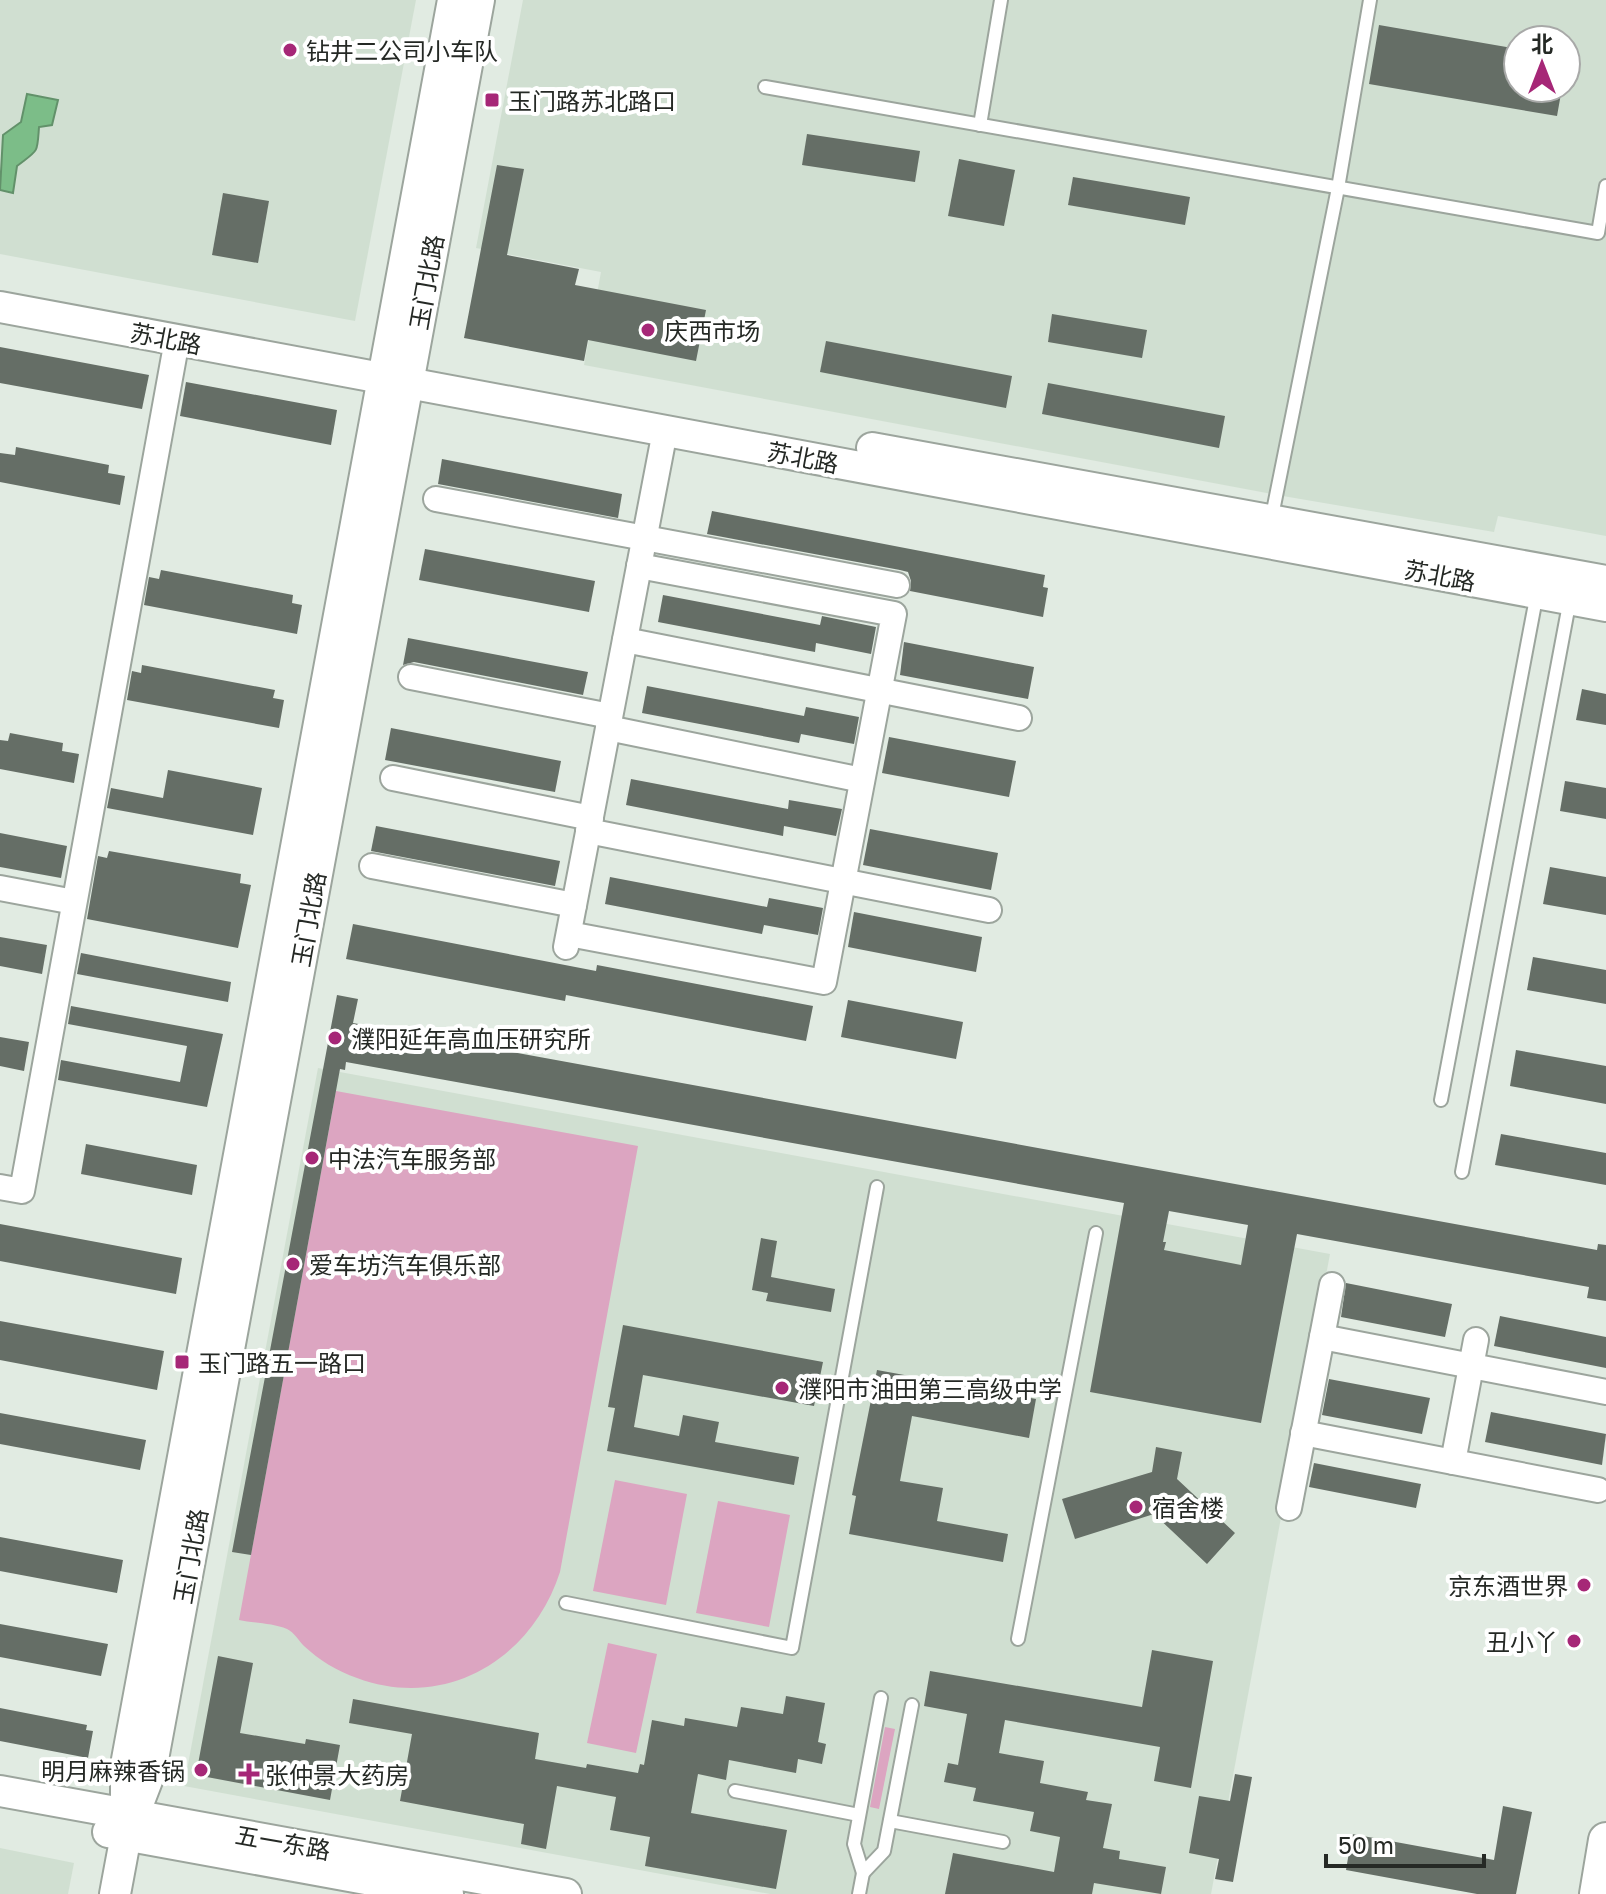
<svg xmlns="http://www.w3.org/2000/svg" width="1606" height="1894" font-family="'Golos Text','Noto Sans SC',sans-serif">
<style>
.built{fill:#d0dfd1;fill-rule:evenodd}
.green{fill:#dca5c1}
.water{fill:#7cbd88;stroke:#62916a;stroke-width:2}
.building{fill:#656e66;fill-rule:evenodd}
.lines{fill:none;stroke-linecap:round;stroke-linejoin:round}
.service-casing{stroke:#9ca59d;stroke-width:16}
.minor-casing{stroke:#9ca59d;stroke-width:28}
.tertiary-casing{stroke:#9ca59d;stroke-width:34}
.secondary-casing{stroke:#9ca59d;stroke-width:38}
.service{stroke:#fff;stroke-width:12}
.minor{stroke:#fff;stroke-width:24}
.tertiary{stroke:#fff;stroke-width:30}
.secondary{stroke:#fff;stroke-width:34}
.poi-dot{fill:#a62777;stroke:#fff;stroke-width:3}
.labels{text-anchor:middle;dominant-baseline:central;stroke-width:8;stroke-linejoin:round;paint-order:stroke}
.poi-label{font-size:24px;fill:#252925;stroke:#fff;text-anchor:start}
.street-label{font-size:24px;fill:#252925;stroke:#fff}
</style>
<rect width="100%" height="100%" fill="#e1ebe2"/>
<!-- built -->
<g class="built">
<polygon points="0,0 416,0 355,321 0,254"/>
<path d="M523 0H1606V536L1498 516 1494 532 1277 495 584 365 601 272 476 248ZM1518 40H1566V88H1518Z"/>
<polygon points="318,1068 1330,1254 1211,1894 770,1894 184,1786"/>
<polygon points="0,1848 74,1863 68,1894 0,1894"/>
</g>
<!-- green -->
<g class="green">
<path d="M336 1091 638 1146 560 1572C532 1659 446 1711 357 1678 337 1671 319 1660 304 1646 299 1641 294 1632 287 1629 273 1623 253 1623 239 1620Z"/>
<polygon points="615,1480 687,1494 666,1605 593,1591"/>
<polygon points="718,1501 790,1515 769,1627 696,1613"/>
<polygon points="608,1643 657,1654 636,1753 587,1743"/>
<polygon points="885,1727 895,1729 879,1809 870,1807"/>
</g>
<!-- water -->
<path class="water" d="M27 94 58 100 52 125 39 127C37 154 39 149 17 166L13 193 0 190 3 135 21 122Z"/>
<!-- building -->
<g class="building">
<polygon points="1379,25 1518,49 1518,88 1562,88 1557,116 1369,84"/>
<polygon points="807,134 920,151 915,182 802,165"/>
<polygon points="959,159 1015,170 1004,226 948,216"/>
<polygon points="497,165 524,169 507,255 579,269 575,285 706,310 696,361 588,340 584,361 464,338"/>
<polygon points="1073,177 1190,197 1185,225 1068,205"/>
<polygon points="223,193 269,201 258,263 212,255"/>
<polygon points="1052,314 1147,330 1142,358 1048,342"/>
<polygon points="826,341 1012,376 1006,408 820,372"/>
<polygon points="0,347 149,375 142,409 0,383"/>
<polygon points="186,382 337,410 331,445 180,416"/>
<polygon points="1048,383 1225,416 1219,448 1042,414"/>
<polygon points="16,447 109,465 108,473 125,476 120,505 0,482 0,453 15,455"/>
<polygon points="442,459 622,494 618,518 438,484"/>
<polygon points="712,511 1045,575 1043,587 1048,588 1043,617 910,591 911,581 908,572 900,570 707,534"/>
<polygon points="425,549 595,581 589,612 419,580"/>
<polygon points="161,570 293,595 292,603 302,605 297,634 144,605 149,577 159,579"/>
<polygon points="663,595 820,625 822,616 876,627 871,654 816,643 815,652 658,622"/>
<polygon points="408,638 588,672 583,695 414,662 403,665"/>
<polygon points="904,642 1034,667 1028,699 900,675"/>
<polygon points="142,665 275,690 273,698 284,700 279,728 127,700 132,671 141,673"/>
<polygon points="647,686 804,716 806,707 859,717 854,744 801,734 799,743 642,713"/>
<polygon points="1582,689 1606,694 1606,725 1576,720"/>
<polygon points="391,728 561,761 555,792 385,760"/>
<polygon points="10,733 63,743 62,751 79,754 74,783 0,769 0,740 8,741"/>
<polygon points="889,737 1016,761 1009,797 882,773"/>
<polygon points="168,770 262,788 253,835 107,808 111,788 163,798"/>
<polygon points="631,779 788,809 789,800 842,809 836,836 784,826 783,836 626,805"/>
<polygon points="1565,781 1606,788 1606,819 1560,811"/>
<polygon points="376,826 560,861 555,886 371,851"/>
<polygon points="870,829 998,853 991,890 863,865"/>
<polygon points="0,833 67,846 61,878 0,867"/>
<polygon points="109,851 241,874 240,883 251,885 238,948 87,919 98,856 107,858"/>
<polygon points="1550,867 1606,877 1606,915 1543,904"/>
<polygon points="610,877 767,907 769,898 823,908 818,935 764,925 762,934 605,904"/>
<polygon points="854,912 982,937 976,972 848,947"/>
<polygon points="353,924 596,971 597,965 813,1006 806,1041 566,995 565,1001 346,959"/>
<polygon points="0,937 47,945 42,974 0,966"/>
<polygon points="81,953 231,982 228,1002 77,974"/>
<polygon points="1533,957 1606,970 1606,1004 1527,990"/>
<path d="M337 995 358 999 353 1023 1597 1250 1598 1244 1606 1245V1301L1587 1298 1589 1287 1297 1234 1261 1423 1090 1392 1124 1203 346 1062 345 1070 340 1069 251 1555 232 1552ZM1169 1211 1248 1225 1241 1265 1164 1250 1166 1242H1163Z"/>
<polygon points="848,1000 963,1022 956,1059 841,1037"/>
<polygon points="71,1006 223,1034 207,1107 58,1080 61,1060 180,1082 187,1046 68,1024"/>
<polygon points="0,1037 29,1042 24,1071 0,1066"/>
<polygon points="1516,1050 1606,1066 1606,1104 1510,1086"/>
<polygon points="1501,1134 1606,1153 1606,1185 1495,1165"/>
<polygon points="86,1144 197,1165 192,1195 81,1174"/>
<polygon points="0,1224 182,1258 176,1294 0,1261"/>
<polygon points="761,1238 777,1241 771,1277 835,1289 831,1312 766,1301 768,1293 752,1290"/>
<polygon points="1346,1283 1452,1304 1445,1337 1341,1317"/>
<polygon points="1500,1316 1606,1337 1606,1368 1494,1346"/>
<polygon points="0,1321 164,1351 157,1390 0,1360"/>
<polygon points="623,1325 823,1362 814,1406 643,1375 634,1427 679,1436 683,1415 719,1422 715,1442 799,1457 794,1485 607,1451 615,1408 608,1407"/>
<polygon points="877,1370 1036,1399 1029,1438 912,1416 900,1481 943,1488 937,1521 1008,1534 1003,1562 849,1534 856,1496 852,1495"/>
<polygon points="1329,1379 1430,1398 1422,1434 1322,1415"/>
<polygon points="1491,1412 1606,1434 1602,1465 1485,1442"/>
<polygon points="0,1413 146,1440 140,1470 0,1444"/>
<polygon points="1156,1447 1182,1452 1177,1479 1235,1533 1207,1564 1154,1514 1075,1539 1062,1499 1152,1472"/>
<polygon points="1314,1463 1421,1484 1416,1508 1309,1487"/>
<polygon points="0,1537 123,1560 117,1593 0,1571"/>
<polygon points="0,1624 108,1644 101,1676 0,1657"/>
<polygon points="1152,1650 1213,1661 1191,1788 1154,1781 1160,1747 1005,1720 999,1753 1044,1761 1040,1783 1088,1792 1086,1800 1112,1804 1103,1848 1120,1851 1119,1859 1166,1867 1161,1894 1094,1883 1092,1894 945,1894 953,1853 1054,1872 1060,1837 1030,1831 1034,1812 973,1801 976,1788 944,1782 948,1763 958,1765 967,1714 924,1706 930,1671 1142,1707"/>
<polygon points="218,1656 253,1663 240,1733 305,1744 306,1739 340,1745 330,1800 196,1775"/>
<polygon points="786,1696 825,1703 818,1742 826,1744 822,1764 798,1759 796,1773 729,1760 726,1780 698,1774 691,1813 787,1830 776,1889 645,1866 650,1837 610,1830 616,1797 557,1786 546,1849 521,1844 524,1824 400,1801 412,1734 349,1723 353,1699 539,1733 535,1759 586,1768 587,1764 638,1773 640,1764 644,1765 652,1720 684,1726 685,1718 737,1727 741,1707 783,1714"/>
<polygon points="0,1708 87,1725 86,1730 93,1731 88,1758 0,1741"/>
<polygon points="1235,1774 1252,1777 1233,1882 1215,1879 1219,1859 1189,1853 1199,1796 1230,1801"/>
<polygon points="1503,1806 1532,1812 1516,1894 1477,1894 1346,1870 1352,1834 1494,1860"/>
</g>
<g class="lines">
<!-- service casing -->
<g class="service-casing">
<g id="service">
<polyline points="765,87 1598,233 1606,186"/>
<polyline points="980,125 1001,0"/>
<polyline points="1271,521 1338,188 1370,0"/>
<polyline points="1441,1100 1537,593"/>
<polyline points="1462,1172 1570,599"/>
<polyline points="566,1603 792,1648 877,1187"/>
<polyline points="1018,1639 1096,1233"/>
<polyline points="881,1698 854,1844 863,1873 884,1851 912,1705"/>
<polyline points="735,1791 859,1815"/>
<polyline points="890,1821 1003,1842"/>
<polyline points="859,1894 863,1873"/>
</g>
</g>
<!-- minor casing -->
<g class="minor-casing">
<g id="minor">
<polyline points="436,499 897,585"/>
<polyline points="625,640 1019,718"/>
<polyline points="411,677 610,716"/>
<polyline points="608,728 862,780"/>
<polyline points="393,778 591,818"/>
<polyline points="588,831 989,910"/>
<polyline points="372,866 574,905"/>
<polyline points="0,888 74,902"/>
<polyline points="569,934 824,982 894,614 639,566"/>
<polyline points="566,947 665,431"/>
<polyline points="0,1187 22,1191 177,340"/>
<polyline points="1322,1337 1606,1392"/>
<polyline points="1303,1433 1598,1490"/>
<polyline points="1453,1462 1476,1340"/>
<polyline points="1289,1508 1332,1285"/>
</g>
</g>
<!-- tertiary casing -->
<g class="tertiary-casing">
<g id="tertiary">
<polyline points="0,307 1606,606"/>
<polyline points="872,448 1606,581"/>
<polyline points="0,1791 566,1894"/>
<polyline points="126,1813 126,1765 453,0"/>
<polyline points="108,1832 448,1894"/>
<polyline points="115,1894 126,1835 151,1770 479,0"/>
</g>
</g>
<!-- secondary casing -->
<g class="secondary-casing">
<polyline id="secondary" points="1597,1894 1606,1840"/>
</g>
<!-- service -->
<use href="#service" class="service"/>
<!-- minor -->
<use href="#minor" class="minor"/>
<!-- tertiary -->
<use href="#tertiary" class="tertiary"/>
<!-- secondary -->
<use href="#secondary" class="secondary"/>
</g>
<!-- markers -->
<g class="poi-dot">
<circle cx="290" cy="50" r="8"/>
<rect x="484" y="92" width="16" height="16" rx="4"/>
<circle cx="648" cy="330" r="8"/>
<circle cx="335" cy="1038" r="8"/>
<circle cx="312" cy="1158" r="8"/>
<circle cx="293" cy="1264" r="8"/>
<rect x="174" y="1354" width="16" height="16" rx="4"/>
<circle cx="782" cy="1388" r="8"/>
<circle cx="1136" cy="1507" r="8"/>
<circle cx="1584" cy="1585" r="8"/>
<circle cx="1574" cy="1641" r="8"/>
<circle cx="201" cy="1770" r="8"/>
<path d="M245 1762h8v8h8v8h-8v8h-8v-8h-8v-8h8z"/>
</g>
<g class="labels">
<!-- poi labels -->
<g class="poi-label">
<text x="306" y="50">钻井二公司小车队</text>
<text x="508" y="100">玉门路苏北路口</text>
<text x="664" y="330">庆西市场</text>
<text x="351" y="1038">濮阳延年高血压研究所</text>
<text x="328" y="1158">中法汽车服务部</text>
<text x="309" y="1264">爱车坊汽车俱乐部</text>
<text x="198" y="1362">玉门路五一路口</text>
<text x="798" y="1388">濮阳市油田第三高级中学</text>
<text x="1152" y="1507">宿舍楼</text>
<text x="1568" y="1585" text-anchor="end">京东酒世界</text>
<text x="1558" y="1641" text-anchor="end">丑小丫</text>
<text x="185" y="1770" text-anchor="end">明月麻辣香锅</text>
<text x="265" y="1774">张仲景大药房</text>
</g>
<!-- street labels -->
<g class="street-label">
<text transform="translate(426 282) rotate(-80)">玉门北路</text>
<text transform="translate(166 338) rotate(11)">苏北路</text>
<text transform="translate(803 457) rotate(11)">苏北路</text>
<text transform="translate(1440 575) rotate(11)">苏北路</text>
<text transform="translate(308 919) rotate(-80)">玉门北路</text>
<text transform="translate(190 1556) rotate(-80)">玉门北路</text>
<text transform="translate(283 1842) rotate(10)">五一东路</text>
</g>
</g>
<!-- north arrow -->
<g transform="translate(1542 64)"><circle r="38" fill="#ffffff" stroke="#a8a9a8" stroke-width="2"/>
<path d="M0-6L14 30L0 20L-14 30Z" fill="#a62777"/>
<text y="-12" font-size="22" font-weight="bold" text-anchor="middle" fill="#252925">北</text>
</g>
<!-- scale -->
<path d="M1326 1854v12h158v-12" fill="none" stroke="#252925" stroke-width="4"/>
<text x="1338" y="1854" font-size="24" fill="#252925" stroke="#ffffff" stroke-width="6" paint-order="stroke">50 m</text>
</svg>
